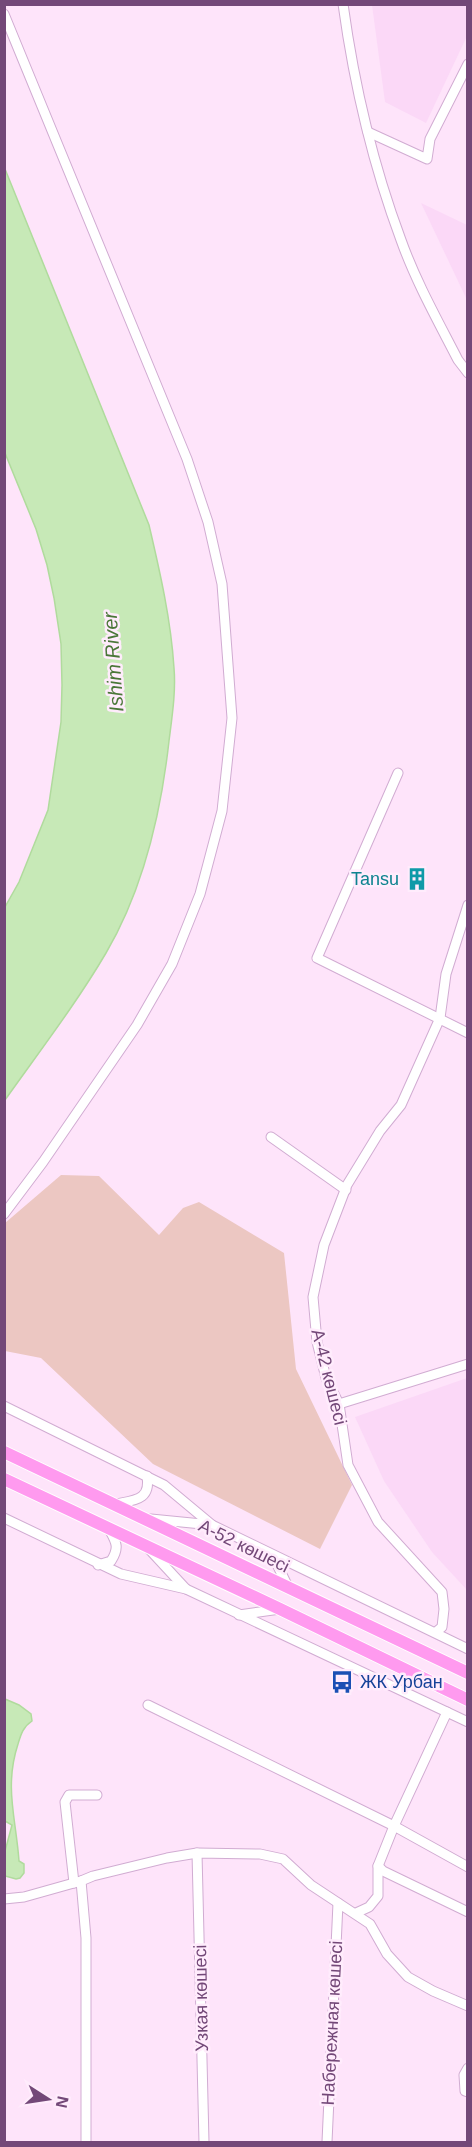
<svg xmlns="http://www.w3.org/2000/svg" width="472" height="2147" font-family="Helvetica,sans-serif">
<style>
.residential{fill:#fbd8f7}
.green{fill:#ecc7c2}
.water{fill:#c7e9b7;stroke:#b0db9d;stroke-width:1.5}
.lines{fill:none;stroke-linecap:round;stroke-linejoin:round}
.minor-casing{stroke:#d1acd2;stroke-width:11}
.major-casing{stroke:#fff;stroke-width:14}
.minor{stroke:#fff;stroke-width:9}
.major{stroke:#ff9aef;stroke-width:12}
.labels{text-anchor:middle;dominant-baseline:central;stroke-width:5;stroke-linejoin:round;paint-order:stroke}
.culture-label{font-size:18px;fill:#0d838f;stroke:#ffecfc;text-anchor:end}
.street-label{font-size:18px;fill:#734878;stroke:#ffecfc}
.transit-label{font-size:18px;fill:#164399;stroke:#ffecfc;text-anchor:start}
.water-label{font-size:20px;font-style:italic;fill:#4a7738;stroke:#ffecfc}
</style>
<rect width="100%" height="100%" fill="#fee4fa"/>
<!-- residential -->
<g class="residential">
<polygon points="372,5 467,5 467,36 426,123 385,102"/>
<polygon points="421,203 467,225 467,300"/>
<polygon points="467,1378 468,1378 467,1590 432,1552 384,1481 355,1417"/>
</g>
<!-- green -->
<polygon class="green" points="61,1175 99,1176 159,1235 183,1208 199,1202 284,1253 296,1369 352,1485 320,1549 153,1464 41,1358 5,1351 5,1223"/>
<!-- water -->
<g class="water">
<path d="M5 169 149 525C160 572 171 620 174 668 176 692 172 717 169 741 161 813 143 890 106 953 76 1004 39 1052 5 1100V907L19 882 48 810 61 722 62 685 61 644 54 598 47 565 36 529 5 453Z"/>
<path d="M5 1699 19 1705 31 1714 32 1721C23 1727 21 1734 18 1744 4 1787 16 1818 19 1861L24 1864V1873L20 1878 16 1879 5 1876V1851L12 1825 5 1821Z"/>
</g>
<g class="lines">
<!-- minor casing -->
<g class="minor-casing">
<g id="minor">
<path d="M343 4C354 84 373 165 401 240 416 282 438 321 458 360L468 373"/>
<polyline points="4,14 187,459 208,522 222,584 232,718 222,811 200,894 172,964 137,1025 43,1162 4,1214"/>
<polyline points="368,132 427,159 430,139 468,64"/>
<polyline points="398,773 317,958 468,1033"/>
<polyline points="271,1137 346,1190"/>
<polyline points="339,1404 468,1364"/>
<polyline points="4,1406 164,1485 212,1525 468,1649"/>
<path d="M116 1504C135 1500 151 1500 147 1476"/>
<polyline points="4,1518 121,1574 186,1589 468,1722"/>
<polyline points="151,1519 212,1525"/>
<polyline points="149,1549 186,1589"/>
<polyline points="273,1556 288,1587"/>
<path d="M98 1565 111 1561C120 1547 116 1542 109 1529"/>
<polyline points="239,1615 280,1609"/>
<polyline points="436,1632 442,1627 444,1609 442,1592 378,1522 348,1465 339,1404 326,1378 317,1342 313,1297 324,1245 347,1185 380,1131 401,1105 440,1018 446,974 468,905"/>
<polyline points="148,1705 394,1826 447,1712"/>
<polyline points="197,1853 204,2142"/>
<polyline points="378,1866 383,1871 468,1912"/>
<polyline points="81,1881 86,1938 86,2142"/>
<polyline points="74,1883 65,1802 69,1795 97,1795"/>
<polyline points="4,1899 24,1897 81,1881 93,1876 167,1858 197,1853 260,1854 283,1859 311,1885 370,1924 387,1954 408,1977 433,1991 468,2006"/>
<polyline points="356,1913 369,1907 378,1896 378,1866 394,1826 468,1867"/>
<polyline points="468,2068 464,2075 465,2091 468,2092"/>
<polyline points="327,2142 338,1903"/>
</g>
</g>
<!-- major casing -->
<g class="major-casing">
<g id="major">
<polyline points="4,1452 468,1673"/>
<polyline points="4,1479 280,1609 468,1700"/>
</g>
</g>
<!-- minor -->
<use href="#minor" class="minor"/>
<!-- major -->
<use href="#major" class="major"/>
</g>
<!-- icons -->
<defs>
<g id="building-bare" transform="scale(1.8)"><path d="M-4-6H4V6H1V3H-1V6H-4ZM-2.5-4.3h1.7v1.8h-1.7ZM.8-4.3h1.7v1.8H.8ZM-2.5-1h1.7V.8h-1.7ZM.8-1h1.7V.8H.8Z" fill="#0f9aa8" stroke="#ffecfc" stroke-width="2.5" paint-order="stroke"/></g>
<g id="bus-bare" transform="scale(1.8)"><path d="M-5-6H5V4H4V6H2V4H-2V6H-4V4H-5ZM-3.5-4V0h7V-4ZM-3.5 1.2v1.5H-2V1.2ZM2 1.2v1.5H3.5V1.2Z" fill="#1a4fb4" stroke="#ffecfc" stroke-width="2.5" paint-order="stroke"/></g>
</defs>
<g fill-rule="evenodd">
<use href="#building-bare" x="417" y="879"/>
<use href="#bus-bare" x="342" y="1682"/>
</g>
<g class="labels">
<!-- culture labels -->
<g class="culture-label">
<text x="399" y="879">Tansu</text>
</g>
<!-- street labels -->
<g class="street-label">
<text transform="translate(329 1377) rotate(76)">А-42 көшесі</text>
<text transform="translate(244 1546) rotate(26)">А-52 көшесі</text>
<text transform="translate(201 1998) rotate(-91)">Узкая көшесі</text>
<text transform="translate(332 2023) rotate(-87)">Набережная көшесі</text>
</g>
<!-- transit labels -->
<g class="transit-label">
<text x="360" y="1682">ЖК Урбан</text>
</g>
<!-- water labels -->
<g class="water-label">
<text transform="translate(113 662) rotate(-94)">Ishim River</text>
</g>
</g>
<!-- border -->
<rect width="472" height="2147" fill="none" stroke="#734878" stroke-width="12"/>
<!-- north arrow -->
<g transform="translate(48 2099) rotate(102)" stroke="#ffecfc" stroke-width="4.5" paint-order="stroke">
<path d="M0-4.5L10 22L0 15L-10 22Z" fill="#734878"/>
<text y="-9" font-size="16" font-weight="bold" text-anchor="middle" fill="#734878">N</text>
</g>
</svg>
